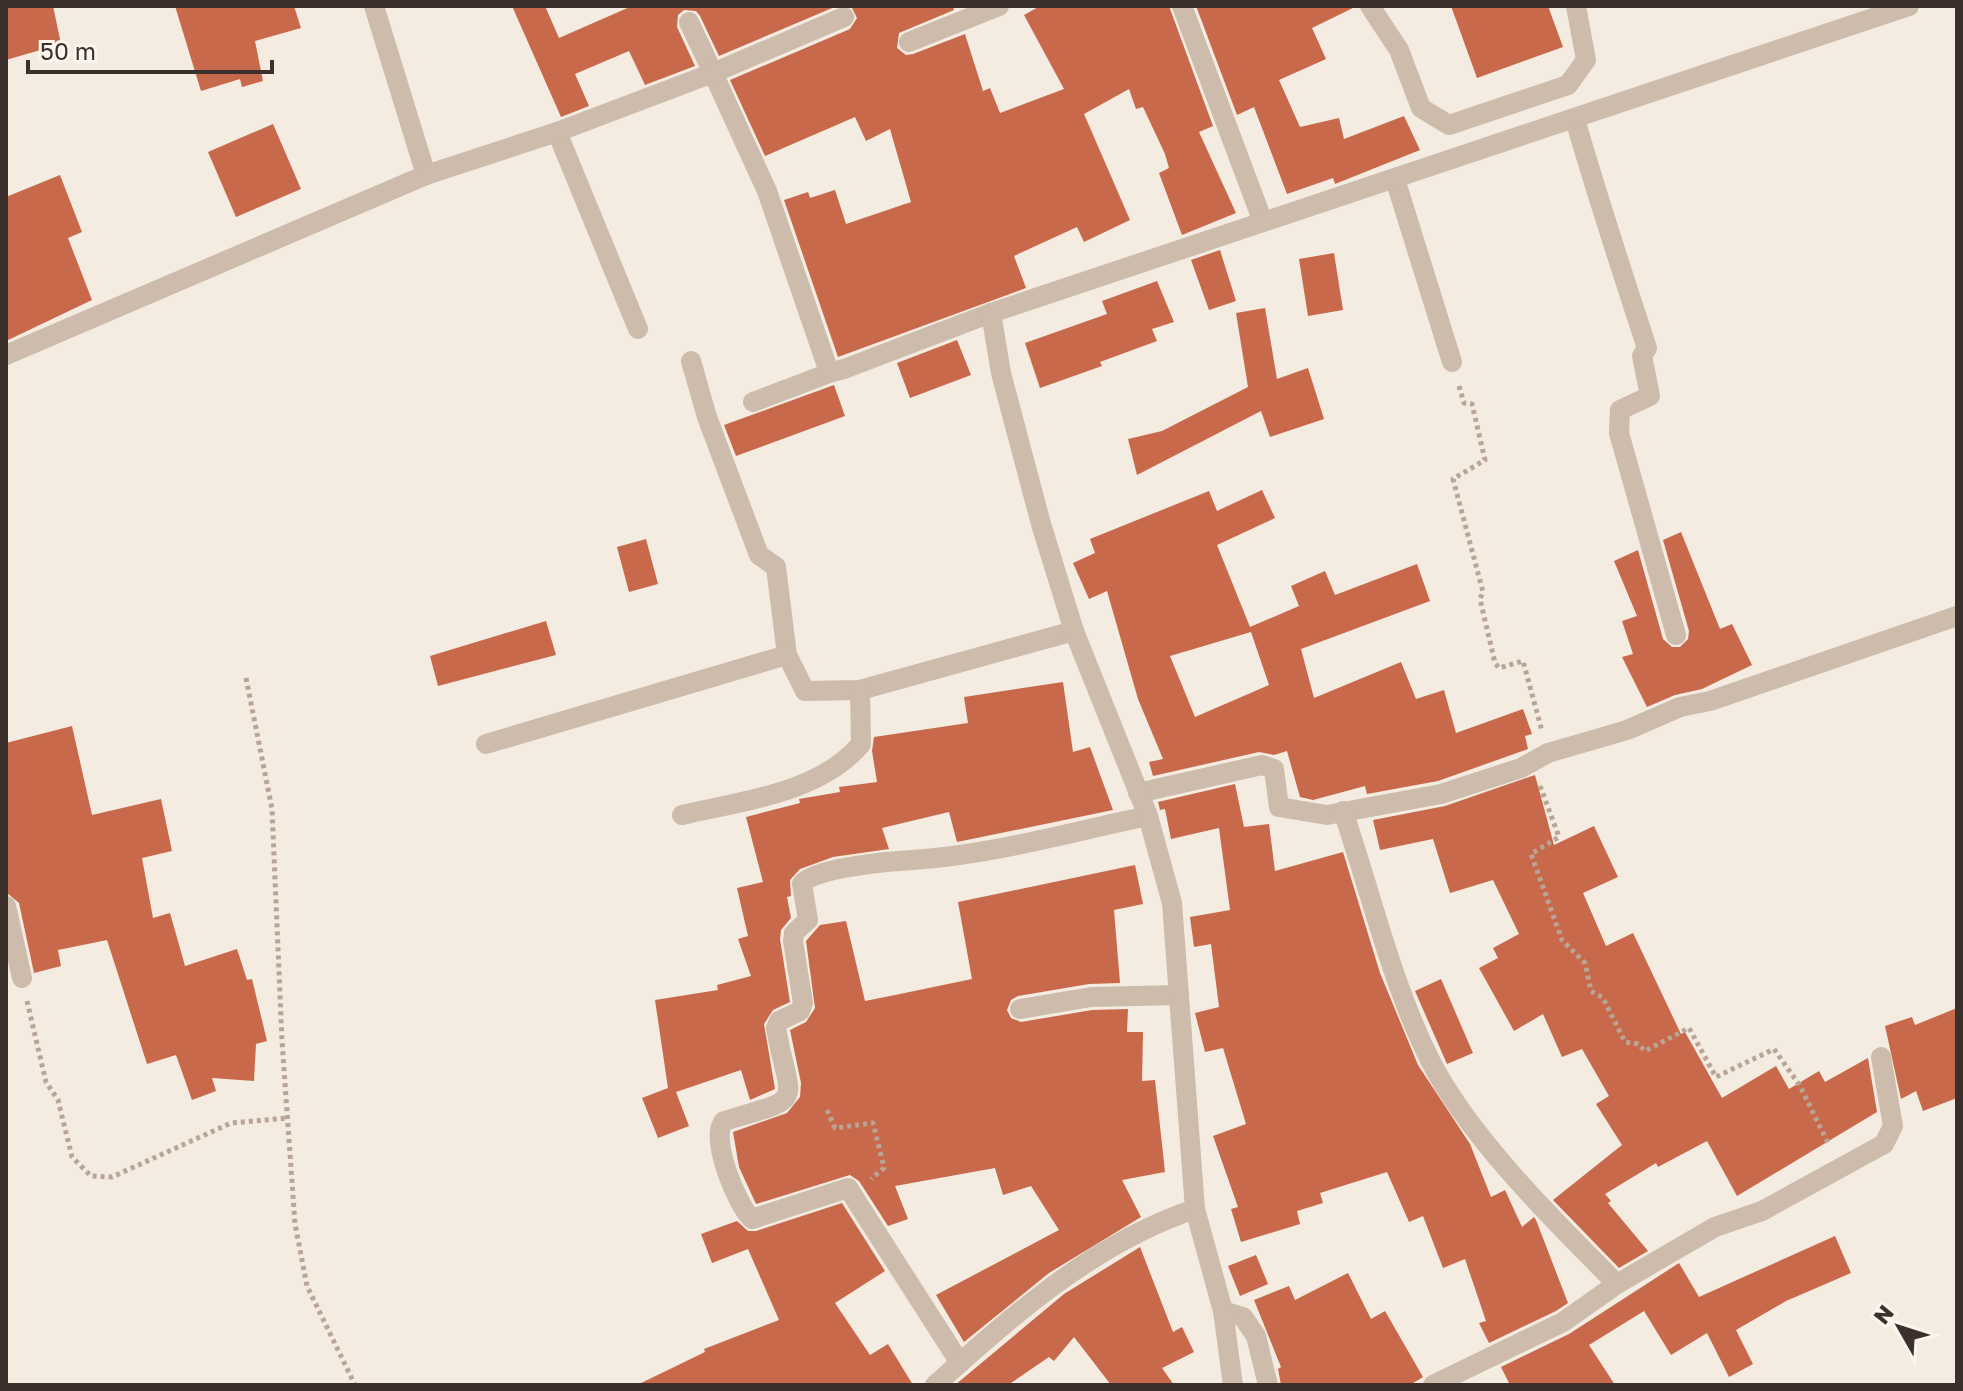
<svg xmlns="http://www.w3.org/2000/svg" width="1963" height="1391" font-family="'Golos Text',sans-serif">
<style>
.building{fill:#c8694b;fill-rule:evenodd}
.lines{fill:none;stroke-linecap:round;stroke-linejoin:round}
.path{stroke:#b9a596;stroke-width:5;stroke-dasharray:4 4;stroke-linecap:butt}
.service{stroke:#cdbbac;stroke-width:20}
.minor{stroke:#cdbbac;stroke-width:20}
.tertiary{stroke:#cdbbac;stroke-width:20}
</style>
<rect width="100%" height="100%" fill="#f4ebe1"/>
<!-- building -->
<g class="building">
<polygon points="6,6 53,6 61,44 6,60"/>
<polygon points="175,6 294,6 301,28 255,41 263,81 242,87 240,79 201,91"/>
<polygon points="512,6 545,6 559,38 632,6 837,6 719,56 700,16 696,11 684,10 678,15 677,27 695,66 645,85 629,51 575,74 589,106 561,117"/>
<polygon points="851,6 953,6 954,10 899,33 897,48 906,55 913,54 965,34 983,91 990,88 1000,113 1064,89 1024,15 1040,6 1169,6 1213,126 1199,132 1236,213 1182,235 1159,173 1169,168 1165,154 1143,107 1136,109 1129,89 1084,114 1130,220 1084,242 1077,227 1014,256 1026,288 838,357 784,200 808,192 810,198 835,190 846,224 911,202 890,129 866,141 855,117 765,156 730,80 850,29 857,18"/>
<polygon points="1196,6 1357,6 1312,28 1326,59 1279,80 1300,127 1339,118 1344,139 1404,116 1420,150 1335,184 1333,178 1287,194 1254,107 1237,115"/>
<polygon points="1451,6 1548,6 1563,47 1477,78"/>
<polygon points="273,124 301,189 236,217 208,152"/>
<polygon points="60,175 82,232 68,238 92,300 6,341 6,197"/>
<polygon points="1220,250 1236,301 1209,310 1191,260"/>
<polygon points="1334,253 1343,310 1308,316 1299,259"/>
<polygon points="1157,281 1174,322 1152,329 1157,341 1100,362 1102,366 1040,388 1025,343 1107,314 1102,301"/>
<polygon points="1265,308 1277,379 1308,368 1324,419 1270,437 1261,411 1137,475 1128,439 1162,431 1248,387 1236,313"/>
<polygon points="957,340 971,375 910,398 897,363"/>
<polygon points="834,385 845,416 736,456 724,425"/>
<path d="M1262 490 1275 518 1217 545 1250 627 1299 606 1291 586 1325 571 1335 595 1417 564 1430 601 1301 649 1314 698 1401 662 1416 699 1444 690 1456 733 1523 709 1532 734 1525 736 1528 749 1438 781 1367 794 1365 786 1313 800 1300 797 1287 751 1274 755 1259 752 1153 776 1149 762 1163 759 1138 699 1107 591 1089 599 1073 563 1095 553 1090 539 1209 491 1217 511ZM1251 632 1269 685 1195 717 1170 656Z"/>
<polygon points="1681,532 1720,629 1732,624 1752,665 1702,689 1675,695 1647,707 1622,657 1633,654 1622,621 1637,616 1614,561 1638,550 1663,639 1672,647 1680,647 1688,639 1689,631 1663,540"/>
<polygon points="646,539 658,584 629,592 617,547"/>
<polygon points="546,621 556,655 438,686 430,656"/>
<polygon points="1063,682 1073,752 1090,747 1113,810 957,842 949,812 882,828 889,849 833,857 800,869 790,880 791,896 787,897 791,918 781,930 780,939 790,1002 773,1010 764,1024 775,1089 750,1100 741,1070 676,1092 689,1126 658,1138 642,1098 668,1088 655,1000 718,990 717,985 751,976 738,939 748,936 737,888 763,882 746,817 800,803 799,799 840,792 839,787 877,782 872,751 874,737 968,723 964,697"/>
<polygon points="72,726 92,815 161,799 172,851 142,858 153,918 170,913 185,966 237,949 247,980 252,979 267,1041 256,1044 254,1081 212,1078 216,1091 192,1100 176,1055 147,1064 107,940 58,950 61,966 34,973 19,903 7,893 6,887 6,743"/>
<polygon points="1535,775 1554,845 1594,826 1618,877 1583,893 1606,946 1633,933 1681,1034 1685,1032 1722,1098 1776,1066 1789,1089 1819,1071 1825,1082 1868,1058 1877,1112 1737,1196 1707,1141 1658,1167 1656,1163 1605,1194 1611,1201 1608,1203 1648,1251 1619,1268 1553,1200 1622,1145 1596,1104 1609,1096 1582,1049 1562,1057 1543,1014 1514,1031 1479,968 1498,958 1493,948 1519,934 1493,880 1450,893 1433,839 1380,850 1373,820 1445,806"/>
<polygon points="1235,784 1244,827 1269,824 1275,871 1343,852 1380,973 1418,1065 1470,1144 1491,1197 1505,1190 1522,1227 1534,1217 1536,1220 1568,1303 1556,1311 1489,1343 1479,1323 1486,1321 1465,1259 1443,1268 1423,1216 1409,1222 1387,1172 1320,1193 1323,1203 1297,1211 1300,1224 1241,1242 1231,1209 1238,1207 1213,1136 1246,1124 1223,1048 1205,1052 1195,1013 1219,1007 1211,944 1194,947 1190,917 1230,910 1219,828 1171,839 1165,809 1160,810 1158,802"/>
<polygon points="1135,865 1143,904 1114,910 1120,983 1089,984 1018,996 1011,1000 1007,1010 1011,1018 1021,1022 1092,1010 1128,1009 1127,1032 1143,1032 1142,1081 1155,1080 1165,1172 1122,1180 1141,1217 1049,1273 964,1342 936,1295 1059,1230 1031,1186 1003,1195 995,1168 895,1186 908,1219 888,1226 859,1181 850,1175 756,1204 739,1167 733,1132 787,1113 800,1097 801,1083 790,1030 806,1022 815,1008 806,941 820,925 846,921 865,1001 895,995 972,979 958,902"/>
<polygon points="1441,979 1473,1053 1447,1064 1415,991"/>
<polygon points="1957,1008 1957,1098 1923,1111 1916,1091 1901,1099 1885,1026 1912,1017 1915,1025"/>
<polygon points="842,1203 885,1271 835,1303 870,1355 888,1344 913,1385 637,1385 705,1352 704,1349 779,1320 748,1249 712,1263 701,1234 737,1221 748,1231 756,1231"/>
<polygon points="1835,1236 1851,1273 1786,1301 1736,1330 1753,1364 1729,1377 1707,1333 1671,1355 1644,1311 1589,1345 1615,1385 1510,1385 1501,1367 1569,1334 1679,1263 1699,1297"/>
<polygon points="1140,1247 1173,1332 1182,1327 1194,1352 1162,1368 1174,1385 1111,1385 1074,1337 1054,1361 1049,1357 1008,1385 955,1385 1064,1294"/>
<polygon points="1256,1255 1268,1284 1240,1296 1228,1266"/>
<polygon points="1348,1273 1371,1319 1385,1311 1423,1377 1410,1385 1281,1385 1278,1369 1281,1367 1254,1300 1289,1286 1295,1300"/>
</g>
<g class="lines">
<!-- path -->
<g class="path">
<polyline points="1459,386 1464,403 1472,404 1485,460 1453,479 1483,592 1480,599 1495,663 1499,668 1523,661 1542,731"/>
<polyline points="246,678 272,809 282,1041 295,1224 307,1286 355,1385"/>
<polyline points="1540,786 1559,837 1531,854 1562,940 1585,963 1591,991 1603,998 1625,1042 1638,1044 1645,1051 1689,1028 1716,1077 1774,1049 1800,1086 1829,1145"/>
<polyline points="27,1001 46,1082 58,1100 72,1157 91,1176 112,1177 231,1123 288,1118"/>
<polyline points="827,1110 835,1128 873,1123 884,1168 871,1179"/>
</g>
<!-- service -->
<g class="service">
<polyline points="1370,6 1399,50 1421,108 1449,125 1568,85 1586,60 1576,6"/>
<polyline points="689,22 713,73"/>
<polyline points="753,402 832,372"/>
</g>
<!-- minor -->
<g class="minor">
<polyline points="374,6 426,175"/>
<polyline points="1182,6 1263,222"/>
<polyline points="909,42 999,6"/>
<polyline points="713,73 767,191 828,369 832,372 844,369 991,313"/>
<path d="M1575 119C1597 196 1622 272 1647 348L1642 356 1650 396 1620 410 1619 433 1676 635"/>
<polyline points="557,132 638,329"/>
<polyline points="1395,179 1452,362"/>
<polyline points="6,355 426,175 557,132 713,73 844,17"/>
<polyline points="691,361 707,417 759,555 776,567 787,655 805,691 860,690 1074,631"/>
<polyline points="486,744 787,655"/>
<polyline points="1138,793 1262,765 1274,769 1279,807 1327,815 1441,794 1521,768 1548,753 1627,730 1680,707 1710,701 1957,616"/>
<path d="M1343 811C1371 893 1391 982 1430 1060 1469 1137 1555 1222 1617 1284"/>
<path d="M682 815C742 801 820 793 861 744L860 690"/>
<polyline points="6,906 22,978"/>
<polyline points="1020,1009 1091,997 1179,995"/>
<polyline points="1223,1311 1243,1317 1256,1336 1268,1385"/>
<path d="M960 1363 848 1188 752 1219C737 1206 709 1137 724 1121 809 1096 790 1107 776 1028L779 1021 800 1011 803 1003 793 941 794 933 808 920 802 884C811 868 893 861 913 860 991 855 1071 832 1148 816"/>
<path d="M935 1385C1012 1316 1095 1242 1195 1209"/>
<polyline points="1433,1385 1563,1322 1617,1284 1715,1227 1762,1211 1884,1144 1893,1126 1881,1057"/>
</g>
<!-- tertiary -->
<polyline class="tertiary" points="1233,1385 1223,1311 1195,1209 1172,903 1148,816 1074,631 1041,524 1001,373 991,313 1909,6"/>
</g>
<!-- border -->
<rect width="1963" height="1391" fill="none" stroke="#3b302b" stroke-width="16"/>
<!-- north arrow -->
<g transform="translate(1899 1327) rotate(309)" stroke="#fbf5ee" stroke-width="6" paint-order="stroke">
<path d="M0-6L14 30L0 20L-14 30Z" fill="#3b302b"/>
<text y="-12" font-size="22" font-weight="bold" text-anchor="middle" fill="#3b302b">N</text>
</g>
<!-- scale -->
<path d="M28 60v12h244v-12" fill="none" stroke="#3b302b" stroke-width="4"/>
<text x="40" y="60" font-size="24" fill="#3b302b" stroke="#fbf5ee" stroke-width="6" paint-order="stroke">50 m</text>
</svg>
